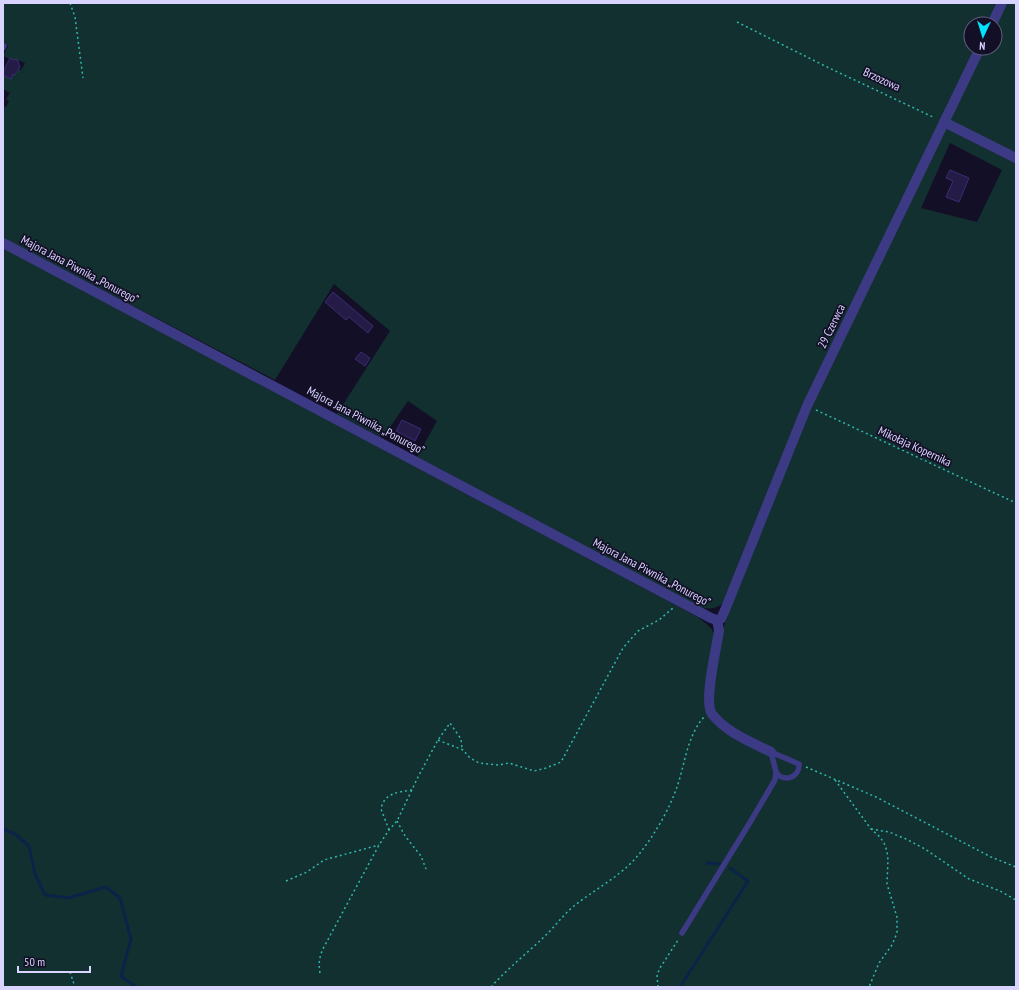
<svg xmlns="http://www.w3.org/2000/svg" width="1019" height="990" font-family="'PT Sans Narrow',sans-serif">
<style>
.green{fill:#12302f;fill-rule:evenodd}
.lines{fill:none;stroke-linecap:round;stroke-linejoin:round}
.stream{stroke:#0c2248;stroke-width:3}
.building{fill:#241b47;stroke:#3b2d73}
.path{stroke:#2fb8b0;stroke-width:1.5;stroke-dasharray:2 3;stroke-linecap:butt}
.lane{stroke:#3d3a85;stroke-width:5.5}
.street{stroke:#3d3a85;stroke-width:10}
.labels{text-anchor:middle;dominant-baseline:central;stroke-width:3.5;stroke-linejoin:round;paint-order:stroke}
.street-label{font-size:12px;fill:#d9d4ff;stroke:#130f26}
</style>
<rect width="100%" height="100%" fill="#130f26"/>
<!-- green -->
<path class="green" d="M3 3H1016V987H3V248L698 617 711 628 720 646 724 626 739 586C726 601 719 614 697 606L417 457 437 421 408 401 384 436 381 437 337 414 390 331 334 284 275 380 3 238V106L6 107 9 101 6 99 10 93 3 89V75L11 78 13 74 16 75 18 69 21 70 25 63C17 59 11 60 3 56L8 46 3 43ZM971 24H995V48H971ZM950 143 1002 170 977 222 921 208Z"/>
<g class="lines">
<!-- stream -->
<g class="stream">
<polyline points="3,829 15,834 29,846 35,874 45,895 68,898 106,887 120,898 131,939 121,976 136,987"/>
<polyline points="707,863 721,864"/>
<polyline points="682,987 682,984 748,881 730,868"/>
</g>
</g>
<!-- building -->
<g class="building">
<polygon points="10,58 14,60 17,59 20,67 15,75 13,74 11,79 3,75 3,72"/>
<polygon points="950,170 969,178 959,202 946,197 953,181 946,178"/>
<polygon points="333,292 373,326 368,333 349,317 346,320 325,302"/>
<polygon points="361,352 370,358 365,366 355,359"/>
<polygon points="402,420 421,429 415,441 396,431"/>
</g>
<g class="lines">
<!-- path -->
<g class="path">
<polyline points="70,3 75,17 83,78"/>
<polyline points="737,22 825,66 935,118"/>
<polyline points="816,410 1016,503"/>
<polyline points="438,740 463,750 470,758 479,763 499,765 509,763 534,771 546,768 561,762 623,648 638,631 659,620 673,608"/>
<polyline points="806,767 876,797 991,857 1016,867"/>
<polyline points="835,780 871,829 880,837 884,843 887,851 888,860 887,884 897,917 897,933 892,945 879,963 869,987"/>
<polyline points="397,821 405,836 421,856 426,869"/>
<polyline points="871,829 889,832 906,839 925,849 969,879 1000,891 1016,900"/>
<path d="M389 830 381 809C384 793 398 792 412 790"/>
<polyline points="286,881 307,872 324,860 379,845"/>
<polyline points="70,972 75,987"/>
<path d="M320 973C318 962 320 954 325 945L379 845 389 830 397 821 419 775 438 740 450 723 461 739 462 749"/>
<path d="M491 987C509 967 530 951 548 933 557 924 564 914 574 906 595 889 623 875 640 853 655 834 669 810 677 787 685 764 687 736 704 717"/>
<polyline points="658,987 657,975 660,968 678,940"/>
</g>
<!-- lane -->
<g class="lane">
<polyline points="3,48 4,46"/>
<path d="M771 752 799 764C800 778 783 783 776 772"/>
<polyline points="682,933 749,824 775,780 776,772 771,752"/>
</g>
<!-- street -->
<g class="street">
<polyline points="992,24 1002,3"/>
<polyline points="944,122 1016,158"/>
<polyline points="3,243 711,618 717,620"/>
<polyline points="717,620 721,619 725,610 807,406 980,48"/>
<path d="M717 620 719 630C717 647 703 702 712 714 727 733 751 742 771 752"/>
</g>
</g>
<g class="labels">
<!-- street labels -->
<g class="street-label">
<text transform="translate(882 79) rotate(25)">Brzozowa</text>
<text transform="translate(80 269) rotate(28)">Majora Jana Piwnika „Ponurego”</text>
<text transform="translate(831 326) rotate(-64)">29 Czerwca</text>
<text transform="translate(366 420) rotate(28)">Majora Jana Piwnika „Ponurego”</text>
<text transform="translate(915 446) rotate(25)">Mikołaja Kopernika</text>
<text transform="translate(652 572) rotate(28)">Majora Jana Piwnika „Ponurego”</text>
</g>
</g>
<!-- border -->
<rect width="1019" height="990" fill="none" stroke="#d9d4ff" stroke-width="8"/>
<!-- north arrow -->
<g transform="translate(983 36) rotate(184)"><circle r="19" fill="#130f26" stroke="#625e7d"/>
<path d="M0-3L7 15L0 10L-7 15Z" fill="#00e5ff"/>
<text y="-6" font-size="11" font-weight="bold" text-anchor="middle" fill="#d9d4ff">N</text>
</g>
<!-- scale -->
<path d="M18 966v6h72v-6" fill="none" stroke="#d9d4ff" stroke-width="2"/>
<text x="24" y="966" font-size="12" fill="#d9d4ff" stroke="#130f26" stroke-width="3" paint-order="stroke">50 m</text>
</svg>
